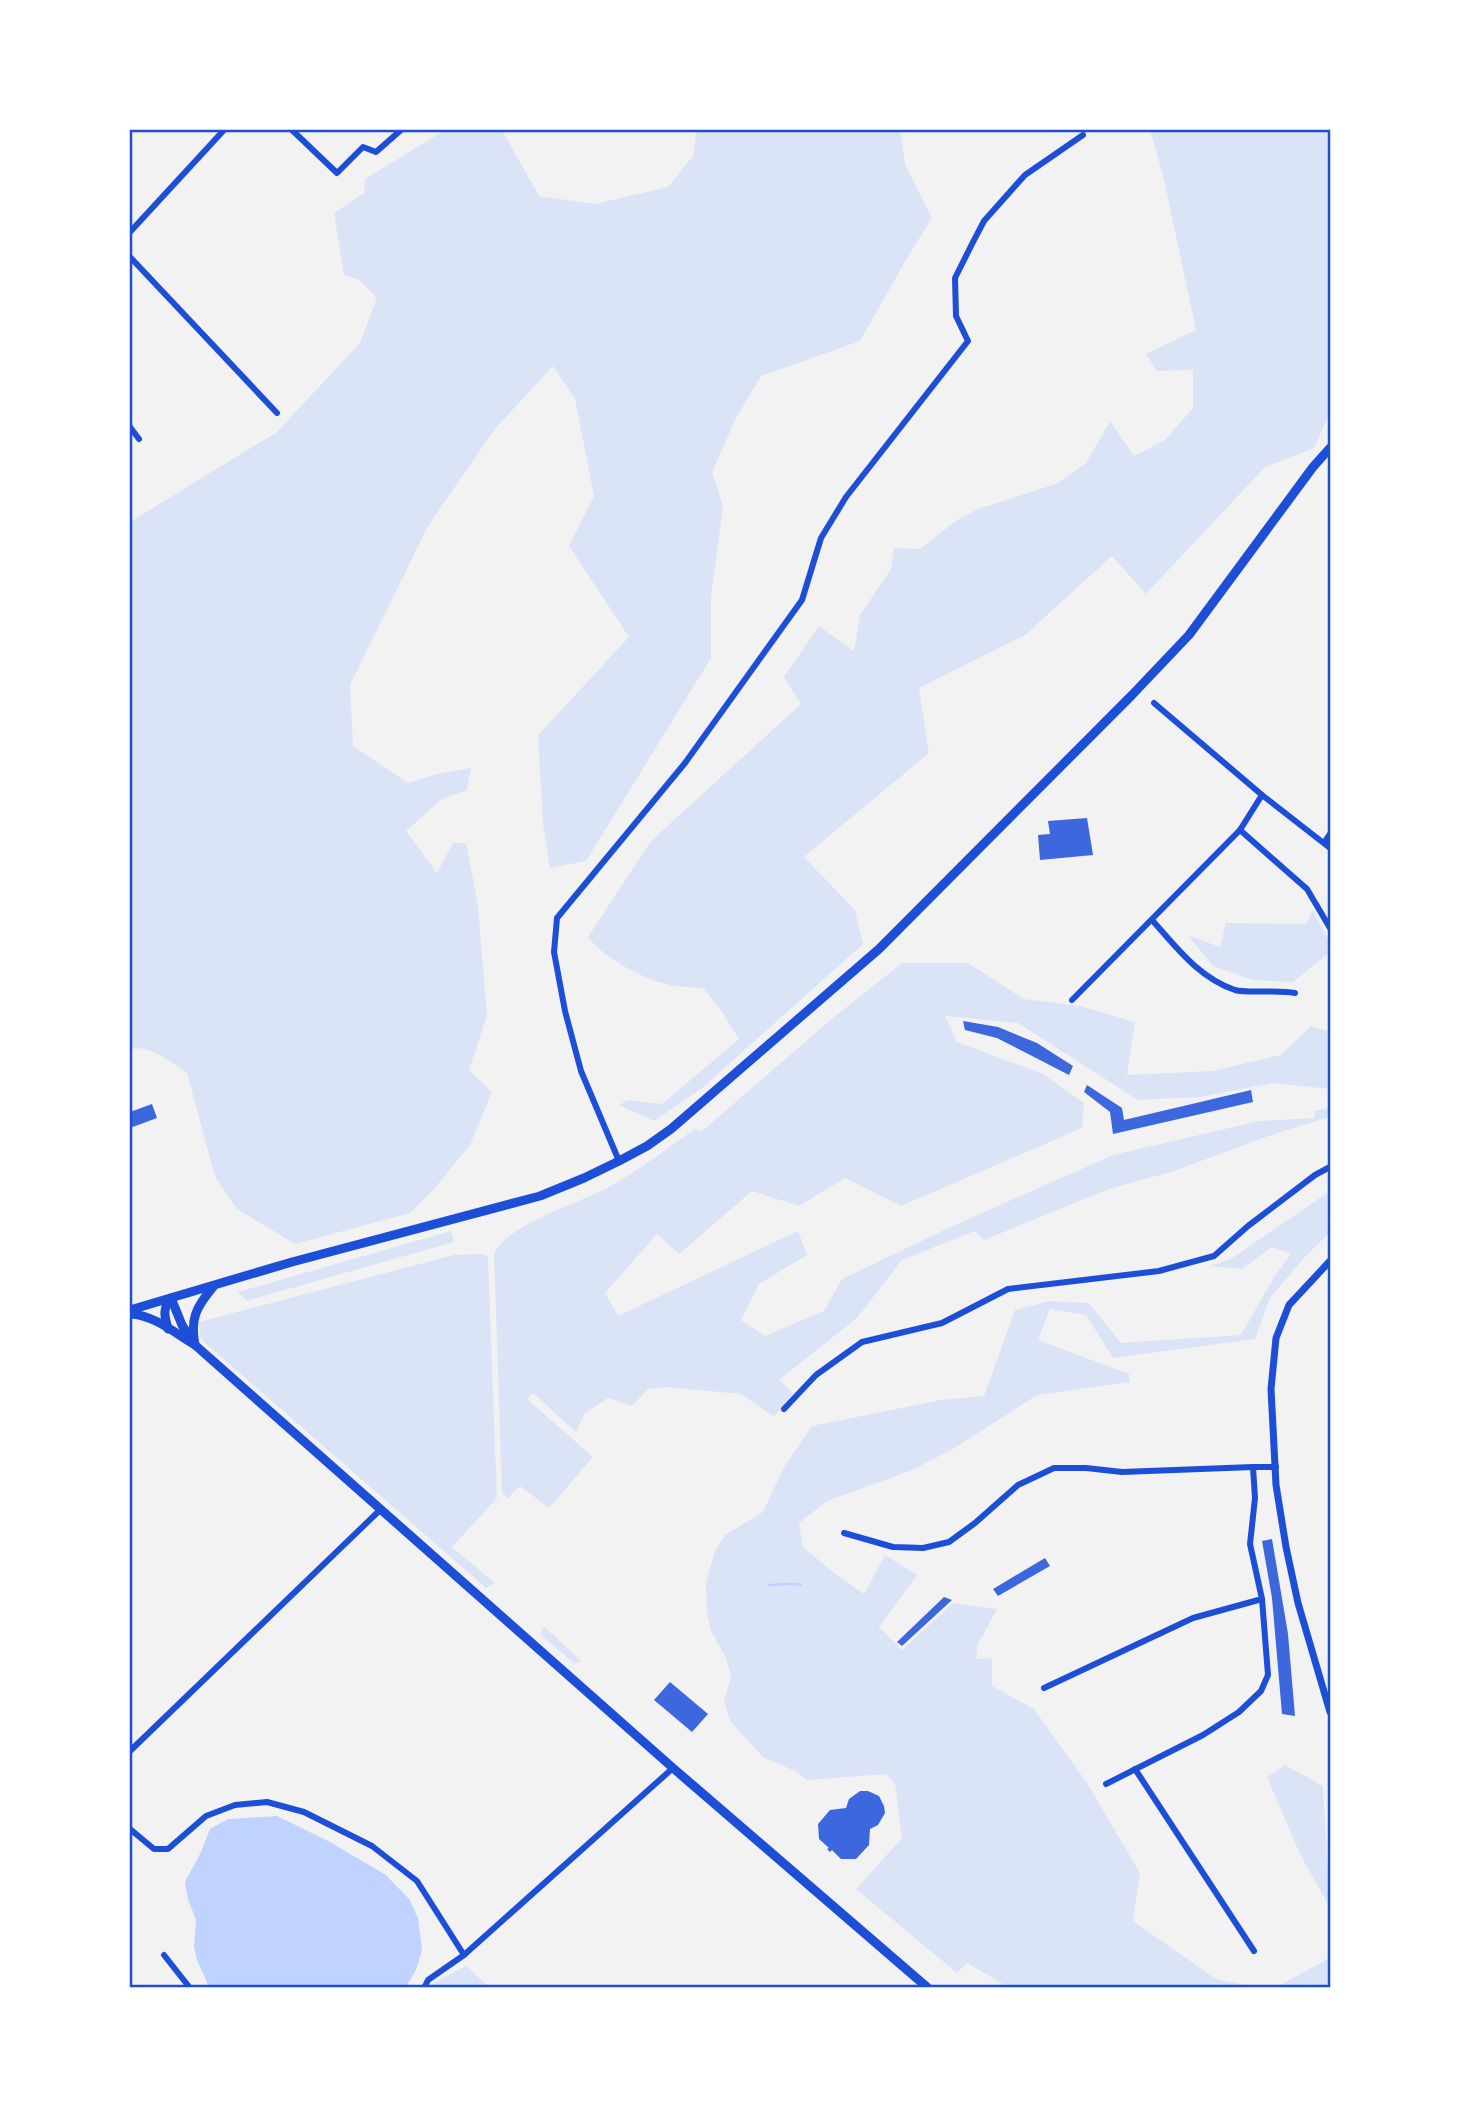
<svg xmlns="http://www.w3.org/2000/svg" width="1460" height="2117" font-family="Barlow,sans-serif">
<style>
.green{fill:#dbe4f7}
.water{fill:#bfd3fe}
.lines{fill:none;stroke-linecap:round;stroke-linejoin:round}
.stream{stroke:#bfd3fe;stroke-width:2.5}
.building{fill:#3d67dc}
.minor{stroke:#1d4ed8;stroke-width:6}
.tertiary{stroke:#1d4ed8;stroke-width:7}
.secondary{stroke:#1d4ed8;stroke-width:9}
.neatline{fill:none;stroke:#1d4ed8;stroke-width:2.5}
</style>
<rect width="100%" height="100%" fill="#f2f2f2"/>
<!-- green -->
<g class="green">
<path d="M445 130H502L539 196 595 204 668 187 693 156 697 130H895L901 134 905 164 932 218 907 258 860 341 761 376 736 418 712 472 723 506 711 597V658L586 861 550 868 543 824 538 735 629 637 569 546 594 496 575 399 553 366 494 430 428 526 350 685 353 746 408 783 437 774 471 768 467 790 442 799 406 831 437 873 453 843H466L478 905 487 1015 469 1070 492 1092 470 1145 434 1189 410 1213 295 1244 237 1209 215 1177 187 1073C171 1062 150 1044 130 1049V522L277 432 360 343 377 298 359 280 344 275 334 213 364 193 365 179Z"/>
<path d="M1150 130H1330V412L1314 448 1265 467 1146 594 1112 556 1025 635 919 688 929 753 804 857 855 910 863 944 701 1089 654 1121 619 1105 628 1100 662 1104 739 1039 720 1009 703 988C692 987 680 987 670 985 645 980 602 957 588 937L651 841 801 704 784 677 819 626 854 651 860 615 891 569 894 548 920 549 957 520 978 509 1056 484 1086 463 1110 421 1134 456 1165 440 1193 408V370L1157 371 1146 354 1196 330 1163 175Z"/>
<polygon points="1313,910 1330,944 1330,952 1293,982 1253,980 1213,966 1188,935 1220,947 1226,923 1306,924"/>
<path d="M902 963H968L1024 999 1080 1006 1135 1022 1127 1075 1212 1071 1281 1055 1311 1026 1330 1032V1089L1273 1083 1200 1097 1138 1100 1018 1023 945 1016 957 1042 1043 1074 1084 1103 1082 1128 901 1206 845 1178 799 1206 752 1191 679 1254 657 1234 605 1293 618 1316 798 1231 807 1255 759 1284 741 1320 765 1336 824 1311 842 1279 955 1225 1113 1155 1259 1121 1314 1118 1315 1111 1330 1107V1117L1277 1133 1174 1171 1109 1189 984 1240 975 1231 902 1260 857 1318 779 1380 793 1393 774 1417 741 1394 667 1387 648 1389 632 1406 608 1398 585 1413 576 1432 533 1393 527 1399 593 1457 549 1508 520 1486 508 1498 502 1493 494 1254C507 1224 580 1203 609 1187 639 1170 667 1149 695 1129L701 1132 833 1018Z"/>
<polygon points="1330,1191 1330,1232 1304,1258 1270,1298 1255,1339 1113,1358 1086,1315 1050,1309 1038,1340 1129,1374 1130,1382 1037,1395 953,1449 910,1471 827,1501 799,1523 803,1547 834,1573 864,1594 885,1555 917,1575 879,1627 902,1650 953,1603 997,1609 978,1644 976,1659 992,1658 992,1686 1034,1709 1087,1783 1140,1873 1133,1921 1216,1979 1256,1987 1008,1987 967,1963 957,1973 856,1889 902,1838 895,1784 886,1774 807,1780 797,1772 763,1757 730,1721 724,1701 731,1677 726,1658 711,1631 707,1613 706,1583 715,1551 725,1535 763,1512 784,1467 812,1426 941,1400 984,1396 1015,1310 1050,1301 1089,1303 1121,1343 1241,1335 1276,1274 1291,1254 1272,1247 1242,1269 1209,1266 1231,1259"/>
<polygon points="451,1231 454,1242 246,1301 238,1292"/>
<polygon points="484,1254 488,1258 497,1498 452,1547 495,1583 486,1588 204,1342 200,1336 199,1322 454,1255"/>
<polygon points="544,1626 582,1662 574,1663 540,1634"/>
<polygon points="1285,1765 1323,1786 1328,1876 1330,1878 1330,1908 1300,1854 1267,1777"/>
<polygon points="1330,1958 1330,1987 1276,1987"/>
<polygon points="466,1966 489,1987 429,1987 430,1985"/>
</g>
<!-- water -->
<polygon class="water" points="277,1816 330,1842 386,1875 410,1900 418,1918 422,1950 416,1970 406,1987 209,1987 197,1960 194,1947 196,1920 188,1899 185,1882 201,1852 210,1829 228,1819"/>
<g class="lines">
<!-- stream -->
<path class="stream" d="M769 1585C782 1585 788 1582 801 1585"/>
</g>
<!-- building -->
<g class="building">
<polygon points="1087,818 1093,855 1040,860 1038,835 1050,834 1048,821"/>
<polygon points="963,1021 998,1027 1037,1043 1073,1066 1069,1075 997,1038 965,1030"/>
<polygon points="1087,1085 1122,1108 1124,1120 1251,1090 1253,1102 1113,1134 1110,1112 1084,1092"/>
<polygon points="152,1104 157,1118 130,1128 130,1112"/>
<polygon points="1272,1539 1288,1634 1295,1716 1282,1714 1272,1598 1262,1541"/>
<polygon points="1045,1558 1050,1566 998,1596 993,1589"/>
<polygon points="944,1597 952,1600 902,1646 897,1642"/>
<polygon points="670,1682 708,1714 692,1732 654,1700"/>
<polygon points="860,1791 868,1791 879,1796 884,1806 885,1813 878,1825 870,1829 869,1845 856,1859 841,1859 832,1850 830,1852 827,1849 829,1848 819,1839 818,1824 830,1810 846,1808 849,1799"/>
</g>
<g class="lines">
<!-- minor -->
<g class="minor">
<polyline points="292,130 337,173 363,147 376,152 401,130"/>
<polyline points="130,232 224,130"/>
<polyline points="130,257 277,413"/>
<polyline points="130,427 139,439"/>
<polyline points="1154,703 1262,795 1330,848"/>
<polyline points="1240,830 1307,889 1330,928"/>
<polyline points="1324,843 1330,834"/>
<path d="M1152 920C1176 947 1199 978 1235 990 1249 994 1277 989 1295 993"/>
<polyline points="1072,1000 1240,830 1262,795"/>
<polyline points="619,1161 581,1071 565,1011 554,952 557,918 685,763 802,600 821,538 846,497 968,341 956,316 955,278 972,244 984,221 1025,175 1083,135"/>
<polyline points="784,1409 816,1375 862,1342 942,1323 1008,1289 1159,1271 1214,1256 1248,1226 1315,1175 1330,1167"/>
<polyline points="844,1533 893,1547 923,1548 949,1542 975,1523 1018,1485 1054,1468 1086,1468 1122,1472 1253,1467"/>
<polyline points="1044,1688 1193,1618 1262,1599 1250,1544 1255,1498 1253,1467 1276,1467"/>
<polyline points="130,1751 380,1510"/>
<polyline points="1135,1769 1254,1951"/>
<polyline points="1106,1784 1203,1735 1239,1712 1261,1691 1268,1675 1262,1599"/>
<polyline points="130,1829 154,1849 168,1849 206,1816 235,1805 267,1802 304,1812 372,1846 417,1881 464,1955"/>
<polyline points="164,1955 190,1988"/>
<polyline points="424,1988 428,1980 464,1955 673,1768"/>
</g>
<!-- tertiary -->
<polyline class="tertiary" points="1330,1261 1289,1305 1276,1338 1271,1389 1276,1485 1286,1547 1298,1603 1330,1712"/>
<!-- secondary -->
<g class="secondary">
<polyline points="171,1298 182,1325 192,1341"/>
<polyline points="130,1310 292,1262 540,1196 584,1178 619,1161 647,1146 671,1129 879,949 1132,695 1189,635 1313,467 1330,448"/>
<path d="M130 1314C154 1315 175 1333 195 1345L673 1768 928 1988"/>
<path d="M168 1329C165 1317 162 1310 170 1300"/>
<path d="M195 1345C190 1319 196 1307 213 1287"/>
</g>
</g>
<!-- border -->
<rect width="1460" height="2117" fill="none" stroke="#ffffff" stroke-width="262"/>
<rect x="131" y="131" width="1198" height="1855" class="neatline"/>
</svg>
